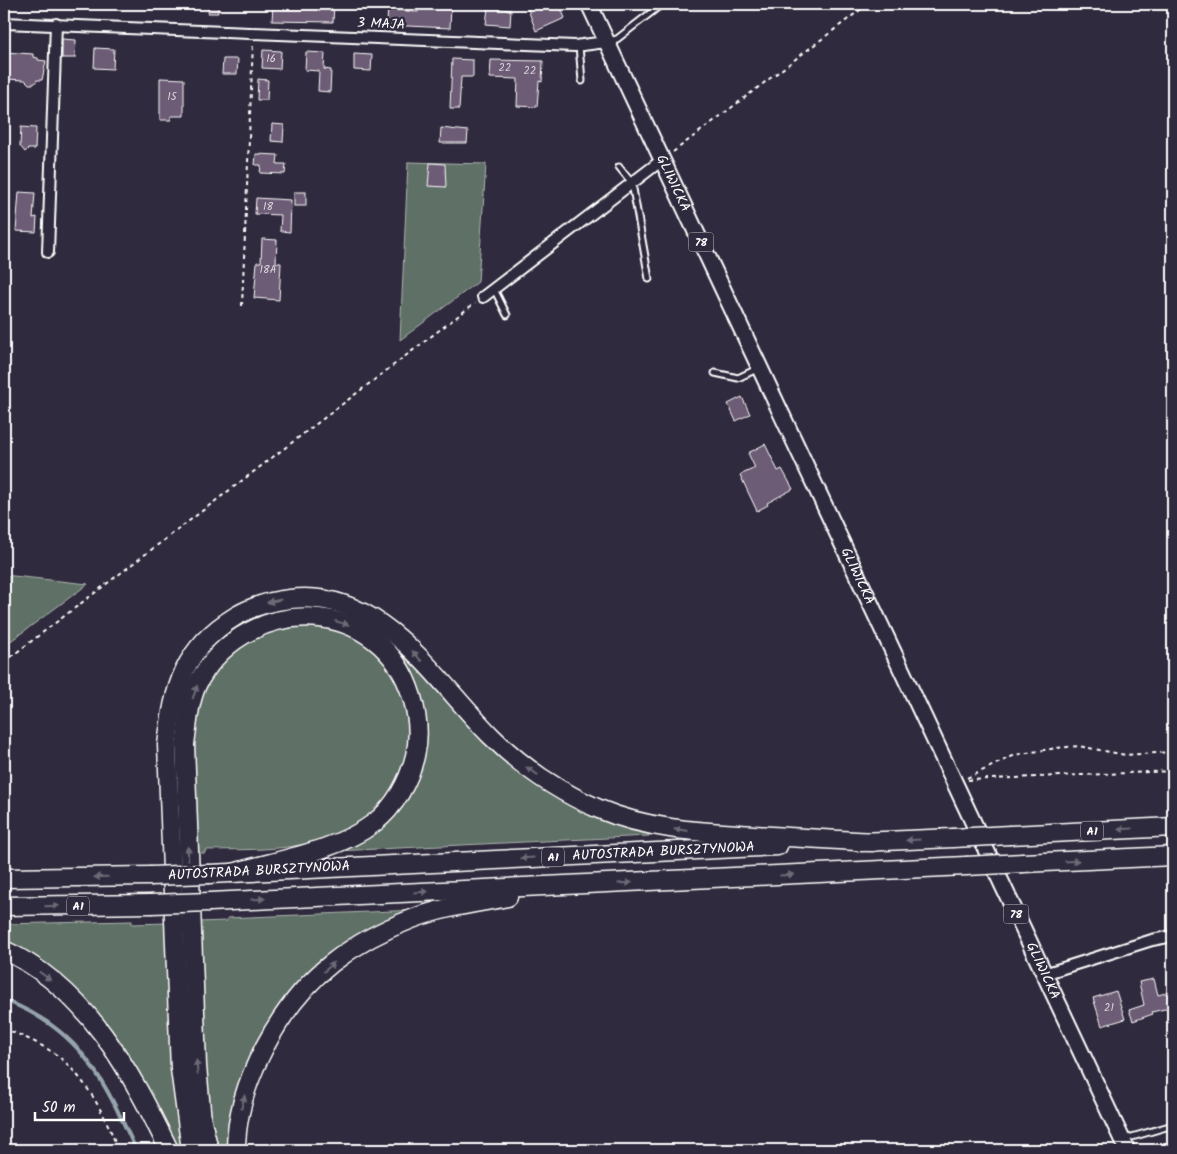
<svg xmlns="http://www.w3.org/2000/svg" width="1177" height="1154" font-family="Kalam,sans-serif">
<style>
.green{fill:#5f6f66;stroke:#afb7b2}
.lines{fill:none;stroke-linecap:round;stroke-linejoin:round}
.stream{stroke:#95a4ad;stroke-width:4}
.building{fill:#6d5b75;stroke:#fff}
.service-casing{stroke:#fff;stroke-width:9}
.minor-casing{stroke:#fff;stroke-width:14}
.primary-casing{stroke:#fff;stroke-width:19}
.motorway-casing{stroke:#fff;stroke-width:21}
.path{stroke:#fff;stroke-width:2;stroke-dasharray:4 4;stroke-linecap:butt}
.service{stroke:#2f2a3d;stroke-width:5}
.minor{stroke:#2f2a3d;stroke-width:10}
.primary{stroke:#2f2a3d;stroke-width:15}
.motorway{stroke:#2f2a3d;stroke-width:18}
.motorway-bridge-casing{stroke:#fff;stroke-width:21;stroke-linecap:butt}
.motorway-bridge{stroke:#2f2a3d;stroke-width:18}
.oneway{fill:#6d6a77}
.labels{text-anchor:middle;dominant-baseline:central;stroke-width:4.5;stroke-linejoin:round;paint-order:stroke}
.number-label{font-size:11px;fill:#dad6dc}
.shield{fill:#2f2a3d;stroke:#c1bfc5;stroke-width:1}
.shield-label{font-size:12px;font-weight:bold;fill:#fff}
.street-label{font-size:14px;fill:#fff;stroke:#2f2a3d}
</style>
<rect width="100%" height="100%" fill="#2f2a3d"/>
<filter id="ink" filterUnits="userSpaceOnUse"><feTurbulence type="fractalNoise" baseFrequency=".02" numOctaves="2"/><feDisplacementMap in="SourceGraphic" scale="10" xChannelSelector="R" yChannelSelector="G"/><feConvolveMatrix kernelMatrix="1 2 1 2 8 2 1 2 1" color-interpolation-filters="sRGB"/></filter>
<g filter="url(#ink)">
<!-- green -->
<g class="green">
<polygon points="408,162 486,164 478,282 400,340"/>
<polygon points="4,575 88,584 4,646"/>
<polygon points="306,604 339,610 371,625 403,651 474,728 649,832 649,836 336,851 355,841 423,749 389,646 287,611 268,615 242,627 226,637 209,654 199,668 182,854 176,854 173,777 176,716 197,660 225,631 258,613"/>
<path d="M312 624C332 629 352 633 368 646 426 694 424 787 356 825 307 853 258 849 205 850V853H194C192 770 174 671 267 630 279 625 299 626 312 624Z"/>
<polygon points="417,910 290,996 229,1150 215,1150 205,1089 198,922 227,921 227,918"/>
<polygon points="132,921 132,924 167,923 184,1150 176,1150 133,1067 4,944 4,924"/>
</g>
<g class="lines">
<!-- stream -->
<path class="stream" d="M4 1000C81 1029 104 1080 136 1150"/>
</g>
<!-- building -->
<g class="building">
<polygon points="209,4 218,4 218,13 208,13"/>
<polygon points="273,4 334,4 333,22 272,21"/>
<polygon points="388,4 398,4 397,10 418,12 418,4 451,5 450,28 387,25"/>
<polygon points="526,4 559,4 565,18 536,31"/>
<polygon points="488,8 511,10 510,26 486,24"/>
<polygon points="62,39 76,40 75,58 62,58"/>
<polygon points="95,48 114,49 113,69 94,68"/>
<polygon points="263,50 281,51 280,69 262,68"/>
<polygon points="4,52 33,54 33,57 38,58 38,60 46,61 42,80 37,80 34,84 29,84 25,80 4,79"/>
<polygon points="306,52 325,53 324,69 331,70 330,92 318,91 319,71 305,70"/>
<polygon points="354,54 372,55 371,71 354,70"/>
<polygon points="223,59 238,59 237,74 222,74"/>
<polygon points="452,59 473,60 473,77 461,77 459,109 450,109"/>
<polygon points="491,60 543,61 542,82 539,81 537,107 517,106 518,79 490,78"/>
<polygon points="160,78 184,79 184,116 171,116 171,120 160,120"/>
<polygon points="258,79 268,80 267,100 257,100"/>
<polygon points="272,124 284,125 283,142 271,141"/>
<polygon points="21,127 36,128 35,149 28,149 25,152 20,146"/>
<polygon points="441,128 468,131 467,143 440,143"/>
<polygon points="256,154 278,155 277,164 286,164 285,174 260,173 261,165 255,165"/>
<polygon points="430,163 445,164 446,187 428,186"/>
<polygon points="19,192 35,193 33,218 37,217 36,232 16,231"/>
<rect x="294" y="192" width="12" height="14"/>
<polygon points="256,198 291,200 290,232 280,231 281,215 255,214"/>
<polygon points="262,239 277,240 276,263 281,263 279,300 254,298 257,262 261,262"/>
<polygon points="742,397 750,414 736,421 728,404"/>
<polygon points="765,444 778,471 782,469 793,489 767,503 768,505 757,511 740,475 755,468 748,453"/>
<polygon points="1154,979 1158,995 1173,991 1173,1007 1152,1012 1153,1014 1133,1021 1129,1010 1144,1005 1139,982"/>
<polygon points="1116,991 1125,1019 1102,1026 1093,998"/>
</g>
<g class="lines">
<!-- service casing -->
<g class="service-casing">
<g id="service">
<polyline points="609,41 617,39 662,4"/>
<polyline points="579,46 582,81"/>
<polyline points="619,167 632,183 649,279"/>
<polyline points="494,289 507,315"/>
<polyline points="715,373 738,378 759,368"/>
<polyline points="1125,1139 1173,1125"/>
</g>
</g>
<!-- minor casing -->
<g class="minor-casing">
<g id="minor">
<polyline points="4,23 575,46 606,42"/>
<polyline points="48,252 56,24"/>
<polyline points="483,297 662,160"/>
<polyline points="1044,974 1152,940 1173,936"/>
</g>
</g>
<!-- primary casing -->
<g class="primary-casing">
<g id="primary">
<path id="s1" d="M589 4 1127 1150"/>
</g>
</g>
<!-- motorway casing -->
<g class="motorway-casing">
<g id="motorway">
<polyline points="1010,835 1173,827"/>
<polyline points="861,842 953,838"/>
<polyline points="1023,863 1173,856"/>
<path id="s2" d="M209 874 778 846"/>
<polyline points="4,878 150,876"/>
<polyline points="210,902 966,866"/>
<polyline points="4,906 151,904"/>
<path d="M4 950C87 988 131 1072 169 1150"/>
<path d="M191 1150 180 1069 167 745C174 687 183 648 236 616 253 606 270 601 290 599 382 588 434 679 491 736 522 767 559 792 599 809 649 830 701 832 754 835 794 837 833 840 873 842"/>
<path d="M209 1150 202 1121 197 1066 185 744C188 723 189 698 200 679 251 592 382 596 412 697 418 717 420 736 415 756 409 781 395 807 374 823 337 851 278 860 233 873"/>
<path d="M236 1150C236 1084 280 1004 332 963 355 945 385 929 412 919 443 907 477 903 508 897"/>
</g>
</g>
<!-- path -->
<g class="path">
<polyline points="673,152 868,4"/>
<polyline points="242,306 253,43"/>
<polyline points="4,662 475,303"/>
<polyline points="967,778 1015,755 1056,748 1079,746 1125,755 1173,752"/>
<polyline points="968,780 1173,771"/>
<path d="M4 1028C19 1035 35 1041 49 1050 82 1070 106 1115 118 1150"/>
</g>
<!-- service -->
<use href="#service" class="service"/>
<!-- minor -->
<use href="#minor" class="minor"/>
<!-- primary -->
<use href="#primary" class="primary"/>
<!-- motorway -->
<use href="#motorway" class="motorway"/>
<!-- motorway-bridge casing -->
<g class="motorway-bridge-casing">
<g id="motorway-bridge">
<polyline points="953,838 1010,835"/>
<polyline points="966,866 1023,863"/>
<polyline points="150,876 209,874"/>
<polyline points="151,904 210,902"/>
</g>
</g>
<!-- motorway-bridge -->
<use href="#motorway-bridge" class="motorway-bridge"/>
</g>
<!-- one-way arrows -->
<defs><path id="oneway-solid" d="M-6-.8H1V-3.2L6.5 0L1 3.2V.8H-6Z" transform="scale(1.25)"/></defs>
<g class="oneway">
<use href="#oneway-solid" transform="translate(274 601) rotate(168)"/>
<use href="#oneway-solid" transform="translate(342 623) rotate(16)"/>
<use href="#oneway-solid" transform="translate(417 656) rotate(-132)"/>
<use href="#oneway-solid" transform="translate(195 692) rotate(-71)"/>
<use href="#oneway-solid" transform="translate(532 771) rotate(-146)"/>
<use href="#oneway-solid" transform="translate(1125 829) rotate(177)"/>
<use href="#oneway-solid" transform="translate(681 830) rotate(-173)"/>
<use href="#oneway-solid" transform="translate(913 840) rotate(177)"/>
<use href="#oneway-solid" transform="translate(188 853) rotate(-92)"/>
<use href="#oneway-solid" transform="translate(527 858) rotate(177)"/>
<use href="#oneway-solid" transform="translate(1072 861) rotate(-3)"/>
<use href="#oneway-solid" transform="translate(787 875) rotate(-3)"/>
<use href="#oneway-solid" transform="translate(101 877) rotate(179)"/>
<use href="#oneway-solid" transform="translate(625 883) rotate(-3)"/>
<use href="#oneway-solid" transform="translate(421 892) rotate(-3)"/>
<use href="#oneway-solid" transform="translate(258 899) rotate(-3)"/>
<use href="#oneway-solid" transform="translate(52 906) rotate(-1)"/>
<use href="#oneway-solid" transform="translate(329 967) rotate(-42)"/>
<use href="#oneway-solid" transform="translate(45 976) rotate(36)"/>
<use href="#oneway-solid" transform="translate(197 1067) rotate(-95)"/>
<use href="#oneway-solid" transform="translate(243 1102) rotate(-76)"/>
</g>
</g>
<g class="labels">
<!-- number labels -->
<g class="number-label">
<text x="271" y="59">16</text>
<text x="505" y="68">22</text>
<text x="530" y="71">22</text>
<text x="172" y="97">15</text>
<text x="268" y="207">18</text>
<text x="268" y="270">18A</text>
<text x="1109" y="1008">21</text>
</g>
<!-- shield labels -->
<g class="shield">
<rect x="688.5" y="232.5" width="25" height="19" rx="4"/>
<rect x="1081" y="821.5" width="22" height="19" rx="4"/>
<rect x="542" y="847.5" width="22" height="19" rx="4"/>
<rect x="67" y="896.5" width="22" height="19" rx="4"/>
<rect x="1003.5" y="904.5" width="25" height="19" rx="4"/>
</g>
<g class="shield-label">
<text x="701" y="242">78</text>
<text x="1092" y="831">A1</text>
<text x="553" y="857">A1</text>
<text x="78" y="906">A1</text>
<text x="1016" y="914">78</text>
</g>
<!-- street labels -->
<g class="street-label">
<text transform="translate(381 24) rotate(3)">3 MAJA</text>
<text stroke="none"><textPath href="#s1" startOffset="198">GLIWICKA</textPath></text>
<text stroke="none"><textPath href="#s1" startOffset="632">GLIWICKA</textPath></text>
<text stroke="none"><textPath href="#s2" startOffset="455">AUTOSTRADA BURSZTYNOWA</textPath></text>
<text transform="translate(259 871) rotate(-3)">AUTOSTRADA BURSZTYNOWA</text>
<text stroke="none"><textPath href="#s1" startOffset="1068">GLIWICKA</textPath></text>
</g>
</g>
<!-- margin -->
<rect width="1177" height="1154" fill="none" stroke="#2f2a3d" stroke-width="20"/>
<rect x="10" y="10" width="1157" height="1134" fill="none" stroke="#fff" stroke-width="2" filter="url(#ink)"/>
<!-- scale -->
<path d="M35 1112v8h89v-8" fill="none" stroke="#ffffff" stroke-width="2.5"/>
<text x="42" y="1112" font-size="15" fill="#ffffff" stroke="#2f2a3d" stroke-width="4" paint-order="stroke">50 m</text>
</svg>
